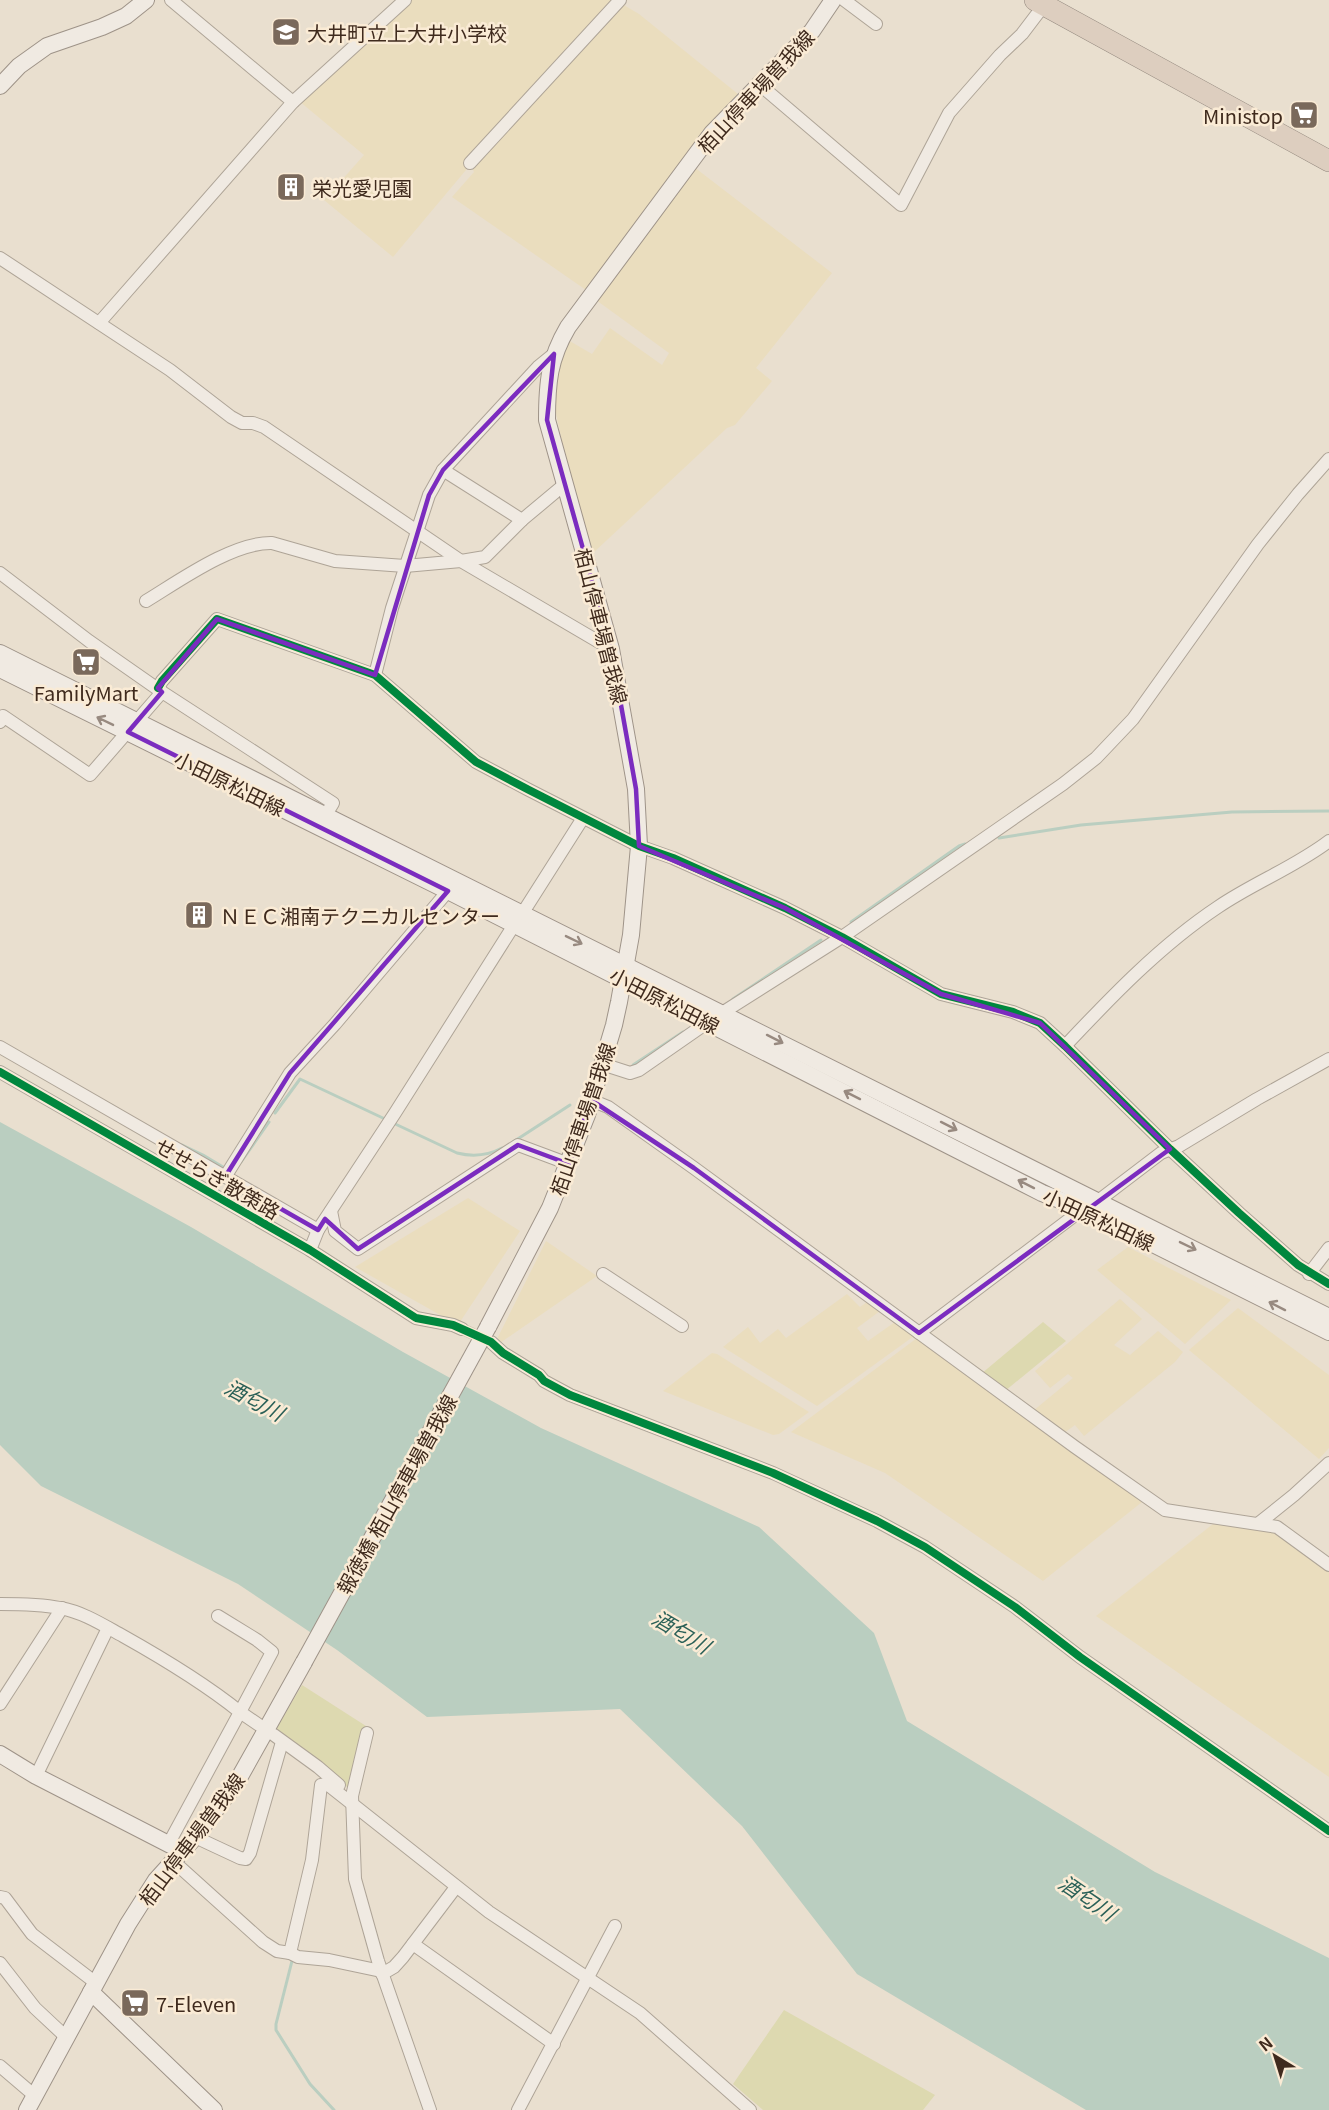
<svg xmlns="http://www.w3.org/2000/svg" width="1329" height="2110" font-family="Georgia,'Noto Sans JP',serif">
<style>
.farmland{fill:#eaddbe}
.green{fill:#ddd9b0}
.water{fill:#bacec0}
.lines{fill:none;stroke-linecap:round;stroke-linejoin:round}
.stream{stroke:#bacec0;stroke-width:3}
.street-tunnel{stroke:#c7bbab;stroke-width:12;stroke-dasharray:12 6;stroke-linecap:butt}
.street-casing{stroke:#aea497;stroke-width:14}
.secondary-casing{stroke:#9e9388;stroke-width:18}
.highway-casing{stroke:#94897f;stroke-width:22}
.street{stroke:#f0eae2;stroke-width:12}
.secondary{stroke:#f0eae2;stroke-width:16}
.highway{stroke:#ddcebf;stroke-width:21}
.secondary-bridge-casing{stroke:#9e9388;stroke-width:18;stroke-linecap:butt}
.secondary-bridge{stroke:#f0eae2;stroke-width:16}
.cycleway-casing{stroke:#faebd5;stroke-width:11}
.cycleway{stroke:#00873e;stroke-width:8}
.oneway{stroke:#988a80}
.marked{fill:none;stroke:#7b2cbf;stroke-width:4.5;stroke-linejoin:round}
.labels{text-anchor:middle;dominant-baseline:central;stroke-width:5;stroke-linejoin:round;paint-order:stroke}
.poi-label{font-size:20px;fill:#3f2a1d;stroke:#faebd5;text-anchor:start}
.street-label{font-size:20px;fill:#3f2a1d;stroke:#faebd5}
.water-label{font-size:21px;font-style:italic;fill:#2b6158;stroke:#faebd5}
</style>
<rect width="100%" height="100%" fill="#e9dfcf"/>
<!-- farmland -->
<g class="farmland">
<polygon points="411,0 614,0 468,160 466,170 393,257 324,200 364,155 299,101"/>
<polygon points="622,4 639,14 738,94 709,124 586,290 452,197 474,172 472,167"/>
<polygon points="694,167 832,273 756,368 772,381 735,425 727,428 592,554 564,451 554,404 557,370 568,340 592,354 610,328 662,365 669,353 596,300"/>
<polygon points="468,1198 520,1231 458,1325 355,1267"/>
<polygon points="546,1241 597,1276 500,1343 496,1341"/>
<polygon points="1128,1247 1231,1300 1185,1344 1097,1270"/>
<polygon points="847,1294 860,1307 867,1302 880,1311 857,1328 868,1341 895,1322 914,1336 817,1406 723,1347 748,1327 760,1343 778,1329 786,1338"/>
<polygon points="1120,1299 1142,1319 1114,1345 1130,1355 1158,1331 1183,1352 1175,1362 1084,1436 1075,1425 1064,1433 1033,1411 1073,1378 1068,1374 1050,1388 1035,1371"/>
<polygon points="1238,1308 1329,1375 1329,1448 1319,1459 1189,1350"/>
<polygon points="917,1338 1027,1418 1142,1502 1043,1581 885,1473 791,1432"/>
<polygon points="712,1353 717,1354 809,1412 779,1434 773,1435 663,1391"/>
<polygon points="1213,1524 1276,1532 1329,1570 1329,1777 1096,1616"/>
</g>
<!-- green -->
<g class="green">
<polygon points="1043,1322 1066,1341 1005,1391 981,1374"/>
<polygon points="302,1685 366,1726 351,1790 275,1731"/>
<polygon points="784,2010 935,2095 923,2110 763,2110 733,2084"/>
</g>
<!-- water -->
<polygon class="water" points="0,1122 191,1227 403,1352 541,1428 759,1527 874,1633 907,1721 1155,1872 1329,1958 1329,2110 1086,2110 857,1974 742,1826 620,1709 427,1717 337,1650 238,1584 41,1486 0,1445"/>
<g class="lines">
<!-- stream -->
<g class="stream">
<polyline points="999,838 1081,825 1232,812 1329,811"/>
<polyline points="851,922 959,846 965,844"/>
<polyline points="733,999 821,940"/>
<polyline points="633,1065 683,1032"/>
<polyline points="275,1113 300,1079 385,1119"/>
<path d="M391 1122 457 1153C473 1157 487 1156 502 1148"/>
<polyline points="513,1142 570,1105"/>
<polyline points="182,1145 203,1155 223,1167"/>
<polyline points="241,1162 269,1122"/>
<polyline points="293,1957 276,2024 276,2030 310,2084 334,2110"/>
</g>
<!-- street-tunnel -->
<polyline class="street-tunnel" points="462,1329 489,1341"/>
<!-- street casing -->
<g class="street-casing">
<g id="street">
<polyline points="171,0 293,102"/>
<polyline points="844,0 876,24"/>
<polyline points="759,84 901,205 949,113 1000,55 1022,34 1044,5"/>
<polyline points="470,163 620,0"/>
<polyline points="0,258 170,370 231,417 242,423 253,423 264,427 461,561 611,649"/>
<polyline points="99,323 293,102 405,0"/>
<polyline points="443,470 522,520"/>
<polyline points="0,573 89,641 162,692 90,775 3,716 0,722"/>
<path d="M146 601C179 581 233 542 272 543L335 561 405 566 461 561 485 557 522 520 565 484"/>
<polyline points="375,675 392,608 429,495 443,470 538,367 554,354"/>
<polyline points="158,688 162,681 217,619 375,675 476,762 529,790 639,846 673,858 785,908 842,937 941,994 1013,1012 1040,1023 1065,1046 1170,1149 1239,1213 1298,1265 1329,1284"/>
<polyline points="162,692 333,803 325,816"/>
<polyline points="522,914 583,818"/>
<polyline points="722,1013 842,937 1063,784 1096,758 1133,719 1258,544 1298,494 1329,459"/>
<path d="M1065 1046C1112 996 1161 945 1218 907 1253 883 1295 867 1329 841"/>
<polyline points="0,1047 318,1230"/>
<polyline points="602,1064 630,1073 639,1070 708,1022"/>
<polyline points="0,1072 310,1250 416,1318 453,1325 462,1329"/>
<polyline points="591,1100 608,1107 694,1168 1075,1447 1165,1510 1277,1527 1329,1565"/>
<polyline points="225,1177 290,1073 335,1024 448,891"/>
<polyline points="331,1211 335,1231 358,1249 518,1145 569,1164"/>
<polyline points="310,1250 318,1230 395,1113 514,925"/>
<polyline points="603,1274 682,1326"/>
<polyline points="1309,1274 1329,1248"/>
<polyline points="919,1333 1083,1209 1098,1201 1161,1153 1179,1146 1257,1099 1329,1059"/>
<polyline points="491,1342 503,1353 539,1375 544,1381 570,1395 773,1473 877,1521 925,1547 1015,1607 1080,1657 1329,1831"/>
<polyline points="1259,1523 1294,1495 1329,1463"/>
<path d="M0 1604C20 1604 40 1604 60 1608 83 1612 103 1625 123 1636 164 1659 204 1683 240 1712L169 1843"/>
<polyline points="218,1616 257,1640 272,1652 240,1712 259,1725"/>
<polyline points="0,1704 62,1608"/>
<polyline points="367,1733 352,1796 355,1879 378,1961 430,2110"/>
<polyline points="274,1735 318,1767 339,1785"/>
<polyline points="36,1776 108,1628"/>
<polyline points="195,1837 240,1858 246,1859 250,1853 282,1742"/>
<polyline points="173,1861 263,1942 277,1951 290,1953 298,1957 329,1960 381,1971"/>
<polyline points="0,1897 5,1898 32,1934 96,1983"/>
<polyline points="413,1944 554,2044"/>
<polyline points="290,1953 312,1860 321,1785 327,1784 489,1912 640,2013 750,2110"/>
<polyline points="0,1963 35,2008 66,2037"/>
<polyline points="382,1974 394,1967 403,1957 456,1887"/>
<polyline points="0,2066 35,2096"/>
<polyline points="518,2110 615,1926"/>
</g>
</g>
<!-- secondary casing -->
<g class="secondary-casing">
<g id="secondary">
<polyline points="0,86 19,66 47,46 102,27 126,16 146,0"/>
<polyline points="0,653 1329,1317"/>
<polyline points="0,669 448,891 1042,1193 1083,1209 1329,1332"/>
<path d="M488 1327 550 1208 587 1115 614 1025 619 1002 631 935 639 846 636 789 611 649 547 420C547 383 549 359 568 327L712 133 812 31 833 0"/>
<polyline points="0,1754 36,1776 182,1851"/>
<polyline points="91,1992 214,2110"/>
<polyline points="27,2110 128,1924 156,1880 195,1837 238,1780 304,1662"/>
</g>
</g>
<!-- highway casing -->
<g class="highway-casing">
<polyline id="highway" points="1035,0 1329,161"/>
</g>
<!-- street -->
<use href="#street" class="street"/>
<!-- secondary -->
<use href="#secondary" class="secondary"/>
<!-- highway -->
<use href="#highway" class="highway"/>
<!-- secondary-bridge casing -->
<g class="secondary-bridge-casing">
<polyline id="secondary-bridge" points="304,1662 488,1327"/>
</g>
<!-- secondary-bridge -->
<use href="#secondary-bridge" class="secondary-bridge"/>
<!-- cycleway casing -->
<g class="cycleway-casing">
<g id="cycleway">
<polyline points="158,688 162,681 217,619 375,675 476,762 529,790 639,846 673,858 785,908 842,937 941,994 1013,1012 1040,1023 1065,1046 1170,1149 1239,1213 1298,1265 1329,1284"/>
<polyline points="0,1072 310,1250 416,1318 453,1325 491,1342 503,1353 539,1375 544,1381 570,1395 773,1473 877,1521 925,1547 1015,1607 1080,1657 1329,1831"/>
</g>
</g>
<!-- cycleway -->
<use href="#cycleway" class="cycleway"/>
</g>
<!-- one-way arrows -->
<defs><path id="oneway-shaft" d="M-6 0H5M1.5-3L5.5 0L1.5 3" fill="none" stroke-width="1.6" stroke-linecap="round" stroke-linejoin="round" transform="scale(1.5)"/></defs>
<g class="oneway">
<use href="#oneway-shaft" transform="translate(105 721) rotate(-154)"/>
<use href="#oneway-shaft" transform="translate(574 940) rotate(26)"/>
<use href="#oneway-shaft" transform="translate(775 1039) rotate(27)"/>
<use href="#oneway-shaft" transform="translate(852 1095) rotate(-153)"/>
<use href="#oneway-shaft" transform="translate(949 1126) rotate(27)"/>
<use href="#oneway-shaft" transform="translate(1026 1184) rotate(-153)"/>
<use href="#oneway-shaft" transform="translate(1188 1246) rotate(26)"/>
<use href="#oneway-shaft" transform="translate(1277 1306) rotate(-153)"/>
</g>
<!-- marked area -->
<path class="marked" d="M554 354 547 420 611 649 636 789 639 846 785 908 941 994 1040 1023 1170 1149 919 1333 694 1168 591 1100 569 1164 518 1145 358 1249 325 1219 318 1230 225 1177 290 1073 448 891 128 732 162 692 158 688 217 619 375 675 429 495 443 470Z"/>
<!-- icons -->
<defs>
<g id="school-square" transform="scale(1.5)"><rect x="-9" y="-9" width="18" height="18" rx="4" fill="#7a695b" stroke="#faebd5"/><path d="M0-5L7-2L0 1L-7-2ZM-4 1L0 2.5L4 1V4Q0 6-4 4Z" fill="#fff"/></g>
<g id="supermarket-square" transform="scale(1.5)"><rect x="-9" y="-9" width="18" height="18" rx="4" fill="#7a695b" stroke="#faebd5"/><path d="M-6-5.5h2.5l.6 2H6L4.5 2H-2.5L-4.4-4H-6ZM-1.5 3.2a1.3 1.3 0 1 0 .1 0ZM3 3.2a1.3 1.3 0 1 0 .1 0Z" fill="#fff"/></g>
<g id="building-square" transform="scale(1.5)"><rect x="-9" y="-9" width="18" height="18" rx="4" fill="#7a695b" stroke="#faebd5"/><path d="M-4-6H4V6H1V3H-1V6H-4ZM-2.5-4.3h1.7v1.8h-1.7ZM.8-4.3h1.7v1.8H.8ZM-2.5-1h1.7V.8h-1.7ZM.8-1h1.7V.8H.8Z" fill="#fff"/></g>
</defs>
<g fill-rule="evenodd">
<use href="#school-square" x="286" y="32"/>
<use href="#supermarket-square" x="1304" y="115"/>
<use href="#building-square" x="291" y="187"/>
<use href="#supermarket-square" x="86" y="662"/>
<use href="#building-square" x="199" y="915"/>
<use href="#supermarket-square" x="135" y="2003"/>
</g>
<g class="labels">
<!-- poi labels -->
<g class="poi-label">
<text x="307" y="32">大井町立上大井小学校</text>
<text x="1283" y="115" text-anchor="end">Ministop</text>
<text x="312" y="187">栄光愛児園</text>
<text x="86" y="692" text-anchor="middle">FamilyMart</text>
<text x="220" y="915">ＮＥＣ湘南テクニカルセンター</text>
<text x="156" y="2003">7-Eleven</text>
</g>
<!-- street labels -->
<g class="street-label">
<text transform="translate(755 91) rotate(-47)">栢山停車場曽我線</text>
<text transform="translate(602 626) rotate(76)">栢山停車場曽我線</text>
<text transform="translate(230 783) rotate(26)">小田原松田線</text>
<text transform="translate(665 1000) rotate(27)">小田原松田線</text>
<text transform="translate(582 1119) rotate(-71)">栢山停車場曽我線</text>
<text transform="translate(218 1178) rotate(30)">せせらぎ散策路</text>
<text transform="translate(1099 1219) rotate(25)">小田原松田線</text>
<text transform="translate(396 1494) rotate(-61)">報徳橋 栢山停車場曽我線</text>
<text transform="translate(191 1839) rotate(-53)">栢山停車場曽我線</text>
</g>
<!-- water labels -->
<g class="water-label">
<text transform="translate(255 1399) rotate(28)">酒匂川</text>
<text transform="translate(682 1631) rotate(31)">酒匂川</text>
<text transform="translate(1088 1897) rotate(34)">酒匂川</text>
</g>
</g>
<!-- north arrow -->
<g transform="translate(1275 2056) rotate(322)" stroke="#faebd5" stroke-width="4.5" paint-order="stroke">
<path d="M0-4.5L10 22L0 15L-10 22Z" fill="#3f2a1d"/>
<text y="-9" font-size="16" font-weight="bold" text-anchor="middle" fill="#3f2a1d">N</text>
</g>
</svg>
